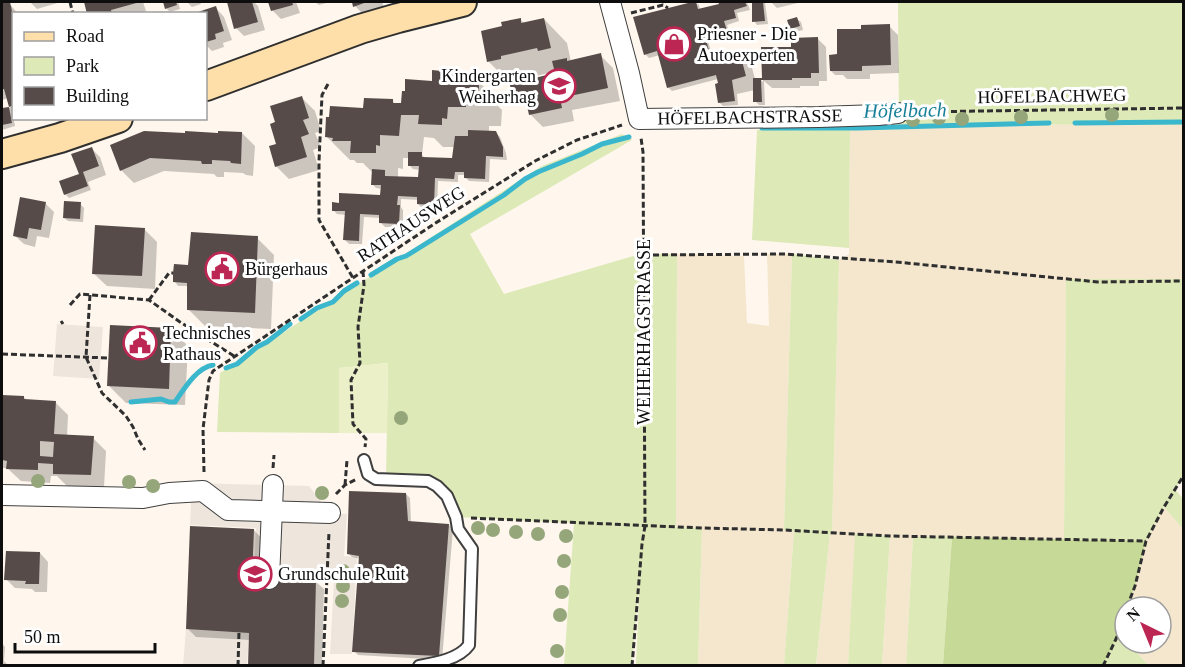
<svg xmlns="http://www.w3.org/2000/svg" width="1185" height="667" font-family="'Times New Roman',serif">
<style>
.farmland{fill:#f4e7ce}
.green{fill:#dde9b7}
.forest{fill:#c6d997}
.pitch{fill:#ecf0c9}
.plaza{fill:#eee5dd}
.shadow{fill:#0003;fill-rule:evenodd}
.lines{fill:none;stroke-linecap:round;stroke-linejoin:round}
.stream{stroke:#3ab7cc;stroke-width:5}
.building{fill:#564b49;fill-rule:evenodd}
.lane-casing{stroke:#404040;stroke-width:14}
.street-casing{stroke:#404040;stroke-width:22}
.secondary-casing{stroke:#2f2f2f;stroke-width:32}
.path{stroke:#2f2f2f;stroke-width:3;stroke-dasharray:6 3;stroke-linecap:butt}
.lane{stroke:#fff;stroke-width:10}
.street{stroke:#fff;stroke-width:20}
.secondary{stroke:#fedfa9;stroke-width:28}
.tree{fill:#95a67b}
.labels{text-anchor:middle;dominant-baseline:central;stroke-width:6;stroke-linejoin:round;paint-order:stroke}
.poi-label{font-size:18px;fill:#0d0d0d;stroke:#fff;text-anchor:start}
.street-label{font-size:18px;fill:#0d0d0d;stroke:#fff}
.water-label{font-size:20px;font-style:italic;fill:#177f97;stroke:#fff}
</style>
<rect width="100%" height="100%" fill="#fff7ed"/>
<!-- farmland -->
<g class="farmland">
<polygon points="899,124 1183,125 1183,279 1066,279 1064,539 913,537 906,665 882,666 890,536 856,534 848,665 816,666 830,532 832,532 839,260 849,254 850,126"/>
<polygon points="677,254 744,256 747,323 769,326 767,254 792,254 784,530 794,530 784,665 698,665 702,529 676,526"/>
<polygon points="1164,507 1183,529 1183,665 1148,665 1128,643 1161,643 1161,607 1127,607 1135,586 1146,541"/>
</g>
<!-- green -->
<g class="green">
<polygon points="898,2 1183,2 1183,125 899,124"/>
<polygon points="850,126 849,248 752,240 757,130"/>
<polygon points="622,134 632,140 470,234 504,294 640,254 677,254 676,526 674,527 702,528 698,665 636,665 640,573 632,665 564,665 574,523 456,517 447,496 428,481 386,480 388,363 339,368 339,433 217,432 220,373 542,166"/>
<polygon points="792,254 839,260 832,533 830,533 816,665 784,665 794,531 784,530"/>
<polygon points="1066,279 1183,279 1184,475 1175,489 1183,499 1183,529 1164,507 1146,541 1064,539"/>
<polygon points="855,534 890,536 882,665 848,665"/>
<polygon points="913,537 952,537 943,665 906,665"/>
<polygon points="1118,631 1125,639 1125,643 1128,643 1148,665 1103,665"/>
</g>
<!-- forest -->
<path class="forest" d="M952 537 1146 541 1135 586 1127 607H1125C1125 625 1110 649 1103 665H943Z"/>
<!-- pitch -->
<polygon class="pitch" points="388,363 387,433 339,433 339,368"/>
<!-- plaza -->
<g class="plaza">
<polygon points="57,324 103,327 99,379 53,376"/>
<polygon points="192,483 309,486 330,513 347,514 344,556 357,557 352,654 330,654 334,580 254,577 256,528 190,525"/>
<polygon points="186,629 249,633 247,665 183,666"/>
</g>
<!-- shadow -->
<g class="shadow">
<polygon points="30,2 61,2 37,9"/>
<polygon points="92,2 143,2 146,11 137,14 89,14 86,3"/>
<polygon points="164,2 178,2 180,9 170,12 166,8"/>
<polygon points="187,2 200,2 201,4 192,7"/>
<polygon points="234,2 254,2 258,6 265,30 244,36 236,28 229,3"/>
<polygon points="270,2 296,2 300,13 281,19 273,11"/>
<polygon points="315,2 330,2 319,5"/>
<polygon points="353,2 382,2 384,7 363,14 355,6"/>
<polygon points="695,2 699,5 700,10 721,5 720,2 747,2 750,10 737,13 739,21 727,25 730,35 708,41 713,58 738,51 751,64 755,79 760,79 763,82 763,49 793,48 818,39 826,47 827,81 819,81 819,86 800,86 800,88 772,88 764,81 765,105 759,105 755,101 755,90 737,94 738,105 723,106 719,102 720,84 718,79 672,91 668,87 660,55 649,58 645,54 635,18"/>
<polygon points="753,2 765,2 768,24 757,25 754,21"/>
<polygon points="771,2 802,2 777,8"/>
<polygon points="9,3 18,14 14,14 14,110 12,110 15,126 2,130 2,110 10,108 8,98 2,100 2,5"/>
<polygon points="216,8 224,17 232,40 223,43 224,47 212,51 206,45 206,14 199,14"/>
<path d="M520 19 524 23 544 19 567 43 571 62 600 55 613 68 620 101 572 110 574 121 543 127 530 114 528 106 526 107 513 94 511 84 489 62 504 27ZM557 71 558 74 524 82 523 79Z"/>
<polygon points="797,19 801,22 803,30 795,32 791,28"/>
<polygon points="889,26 898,35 899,73 870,74 870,79 847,79 843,75 835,75 831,71 863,30"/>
<path d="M460 74 463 77 475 78 498 101V106L502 110 501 126H489V132H495L500 137 506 153 507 160 490 159 489 182 469 181 465 177V175H458V182L438 181 437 208H422L418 204 419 200 401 199V207L403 210V227H385L381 223V218L364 217 362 244H349L345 240 346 215 337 214 333 210 382 197V189L376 188 372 184 373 173 363 163H357L354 160H350L326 136 364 110 393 101 396 105H402L433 82ZM424 137 434 138 443 147H455L453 160 425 158 422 155ZM403 158H410L409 165 413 169 420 170V179L398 178V168L403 169Z"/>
<polygon points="302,98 315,111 321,131 315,133 321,147 313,150 319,170 289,179 276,166 278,145 277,123"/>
<polygon points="242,133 255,146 253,176 246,175 243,173 224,172 224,177 217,177 214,174 164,171 134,183 121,170 112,146"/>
<polygon points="91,148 100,157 106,175 88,182 91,190 69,198 65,194 82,174"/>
<polygon points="45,203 54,212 49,238 37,236 35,247 24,244 15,236"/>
<polygon points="80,204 84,208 83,222 68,221 64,218"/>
<polygon points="144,229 157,242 155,289 107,286 94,274"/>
<polygon points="257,238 274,255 271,329 205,326 188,309 189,286 178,286 175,282 188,266"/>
<polygon points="171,329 188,346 185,405 126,403 109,386"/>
<polygon points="2,396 24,397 27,401 55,402 68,415 67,437 93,438 106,451 104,487 67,486 57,476 51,476 50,483 21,481 7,468 2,468"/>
<polygon points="406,494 410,498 411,522 449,525 453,529 442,660 358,655 354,651 361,559 352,557 348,553"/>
<polygon points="254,530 262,539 261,580 315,581 324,589 322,666 250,666 250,640 196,637 187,628"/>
<polygon points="40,553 48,562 47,592 35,592 32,589 15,588 6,579"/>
<polygon points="2,643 5,647 4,661 9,666 2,666"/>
</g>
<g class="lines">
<!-- stream -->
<g class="stream">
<polyline points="1075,123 1181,122"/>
<polyline points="762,128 858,128 1049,123"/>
<polyline points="371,275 397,259 406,256 504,195 525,179 538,172 582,154 602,144 629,137"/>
<polyline points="301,319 317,308 333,302 344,291 357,283"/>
<polyline points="226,368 237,364 257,347 267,342 290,324"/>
<path d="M131 402 161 399 169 402H175C184 389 196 368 213 365"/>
</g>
</g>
<!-- building -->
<g class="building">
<polygon points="10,2 14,20 14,105 9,107 12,123 2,125 2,108 9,107 4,89 2,89 2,3"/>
<polygon points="84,2 140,2 111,10 112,14 87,14"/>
<polygon points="163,2 176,2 177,5 165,9"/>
<polygon points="227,2 252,2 258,22 234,29"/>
<polygon points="268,2 292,2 293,5 271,11"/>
<polygon points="352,2 367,2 353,7"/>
<polygon points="692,2 696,2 698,9 719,4 718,2 745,2 747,6 734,10 736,18 724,21 727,31 705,37 711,57 739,50 746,76 732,80 735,101 718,103 715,84 718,83 716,75 667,88 657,51 644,55 633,17"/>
<polygon points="752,2 763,2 765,21 752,22"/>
<polygon points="216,6 224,31 215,34 216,39 206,42 206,14 195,13"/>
<polygon points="797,17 800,26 790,29 787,20"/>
<polygon points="521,18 521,23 544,18 551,48 538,51 537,48 501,56 501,59 487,62 481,31 502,26 501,22"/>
<polygon points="890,24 891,65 862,66 862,71 830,71 829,55 837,54 837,29 861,29 861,25"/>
<polygon points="818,37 819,73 811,73 811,78 792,78 792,80 761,80 762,102 753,102 753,78 762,78 761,47 791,47 791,38"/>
<polygon points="601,53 608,88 560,98 562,108 529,115 524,92 511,94 510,84 555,73 552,61 567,58 567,61"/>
<polygon points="432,70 460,73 460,76 476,76 475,85 479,85 478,103 466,103 466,107 448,107 447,119 442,118 442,125 418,124 419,115 401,115 399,136 380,135 380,146 376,145 376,153 350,153 351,141 332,141 333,138 325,137 326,117 329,117 330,106 363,108 364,98 393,99 393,103 401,103 402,91 405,91 405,79 432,81"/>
<polygon points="302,96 309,118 303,120 309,134 301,137 307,157 275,167 269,146 276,144 270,124 275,122 270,106"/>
<polygon points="468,130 496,131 503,147 503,157 486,156 485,179 464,178 464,172 455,172 454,179 435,178 434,205 417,204 417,197 398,196 397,205 400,205 399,224 379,223 379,215 360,214 359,241 343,240 345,211 332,211 332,202 339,203 339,193 380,195 381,185 371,185 372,169 385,170 385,176 418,177 419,166 408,166 408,152 422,152 422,157 452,158 455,136 468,136"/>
<polygon points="144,131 185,133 185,131 218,133 218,131 242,132 241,164 231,163 230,161 212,160 212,164 202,164 201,161 150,158 120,171 110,145"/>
<polygon points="92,147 99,166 83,172 88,186 64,195 59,181 79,174 71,154"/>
<polygon points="20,197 46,202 41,230 29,228 27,239 13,236"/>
<polygon points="64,201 81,202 80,219 63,218"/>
<polygon points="95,225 145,228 142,276 92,274"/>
<polygon points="191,232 258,236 255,313 187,310 187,283 173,282 173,273 174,264 188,265"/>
<polygon points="110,325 171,328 169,389 107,386"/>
<path d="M2 395 24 396V399L56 401 54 434 94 436 91 475 53 474V464L38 463V470L6 469 7 461 2 460ZM40 441 54 442 53 457 40 456Z"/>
<polygon points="349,491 406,493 408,521 449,524 439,656 352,652 359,556 347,554"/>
<polygon points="190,526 254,529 252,578 316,579 314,666 248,666 249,633 186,629"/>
<polygon points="6,551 40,552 39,584 25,584 26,581 4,580"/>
</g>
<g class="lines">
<!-- lane casing -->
<g class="lane-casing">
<path id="lane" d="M364 460 368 474 376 479 428 481 437 486 447 496 456 517 458 529 472 549 469 645C459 659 436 663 419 666"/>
</g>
<!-- street casing -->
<g class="street-casing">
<g id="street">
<polyline points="610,2 629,73 639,119 819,117 878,115 898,113"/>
<polyline points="2,495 143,498 169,493 203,491 228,510 330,513"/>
<polyline points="269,579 273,485"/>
</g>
</g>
<!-- secondary casing -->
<g class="secondary-casing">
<g id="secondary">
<polyline points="206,86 360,29 398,18 462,2"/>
<polyline points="2,154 60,138 118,118"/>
</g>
</g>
<!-- path -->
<g class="path">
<polyline points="70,2 73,14"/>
<polyline points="631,13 663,5 668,8"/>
<polyline points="328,84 322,95 319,161 319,220 353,278"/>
<polyline points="915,112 1184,108"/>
<polyline points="644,255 785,254 896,262 1098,282 1184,281"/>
<polyline points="363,271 364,285 358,327 360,363 351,380 353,424 366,439 365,447"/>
<polyline points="90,295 86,357 102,393 126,416 133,427 138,439 145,450"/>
<polyline points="149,300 169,273 173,273"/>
<polyline points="70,305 80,294 149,300 180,322 234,356"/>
<polyline points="61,321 63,324"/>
<polyline points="2,354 108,358"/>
<polyline points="273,468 274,455"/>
<polyline points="204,472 203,429 209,380 213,371 434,224 535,161 577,140 622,125"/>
<polyline points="345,485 347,460"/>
<polyline points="336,494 345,485 357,479"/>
<polyline points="471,518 702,528 784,530 890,536 1146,541"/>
<polyline points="1127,607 1135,586 1146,541 1164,507 1184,475"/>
<polyline points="238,666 239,631"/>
<polyline points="323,666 329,532"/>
<polyline points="632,666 642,544 645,526 643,152 641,138"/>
<polyline points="1103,666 1116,639 1125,613"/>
</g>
<!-- lane -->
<use href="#lane" class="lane"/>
<!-- street -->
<use href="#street" class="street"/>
<!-- secondary -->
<use href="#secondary" class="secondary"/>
</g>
<!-- trees -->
<g class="tree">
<circle cx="1112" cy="115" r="7"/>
<circle cx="1021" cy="117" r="7"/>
<circle cx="939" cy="118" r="7"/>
<circle cx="962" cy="119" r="7"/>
<circle cx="913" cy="120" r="7"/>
<circle cx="401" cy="418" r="7"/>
<circle cx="38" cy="481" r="7"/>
<circle cx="129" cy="482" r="7"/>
<circle cx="153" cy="486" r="7"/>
<circle cx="322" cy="493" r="7"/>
<circle cx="478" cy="528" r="7"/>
<circle cx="493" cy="530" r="7"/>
<circle cx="516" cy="532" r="7"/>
<circle cx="538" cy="534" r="7"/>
<circle cx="566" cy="536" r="7"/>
<circle cx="564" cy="561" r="7"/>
<circle cx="343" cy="571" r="7"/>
<circle cx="343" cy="586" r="7"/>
<circle cx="562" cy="592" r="7"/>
<circle cx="342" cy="601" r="7"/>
<circle cx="560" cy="615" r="7"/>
<circle cx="557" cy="651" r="7"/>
</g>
<!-- icons -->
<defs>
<g id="shop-ring" transform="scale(1.725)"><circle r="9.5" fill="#fff" stroke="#bc2653" stroke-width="1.5"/><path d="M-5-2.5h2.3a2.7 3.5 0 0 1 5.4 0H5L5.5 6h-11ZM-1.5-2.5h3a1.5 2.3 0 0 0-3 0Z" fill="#bc2653"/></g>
<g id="school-ring" transform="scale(1.725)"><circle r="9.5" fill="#fff" stroke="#bc2653" stroke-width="1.5"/><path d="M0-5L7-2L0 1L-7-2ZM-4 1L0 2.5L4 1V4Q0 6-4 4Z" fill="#bc2653"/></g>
<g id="civic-ring" transform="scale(1.725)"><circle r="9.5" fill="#fff" stroke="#bc2653" stroke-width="1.5"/><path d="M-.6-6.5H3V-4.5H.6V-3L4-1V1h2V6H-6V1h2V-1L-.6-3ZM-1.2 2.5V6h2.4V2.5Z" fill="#bc2653"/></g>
</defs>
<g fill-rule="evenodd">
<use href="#shop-ring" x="674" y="44"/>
<use href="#school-ring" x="559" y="86"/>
<use href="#civic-ring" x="222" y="269"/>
<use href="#civic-ring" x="140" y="343"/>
<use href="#school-ring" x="255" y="574"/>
</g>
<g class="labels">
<!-- poi labels -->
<g class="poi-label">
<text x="697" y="34">Priesner - Die<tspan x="697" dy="21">Autoexperten</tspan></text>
<text x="536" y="76" text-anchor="end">Kindergarten<tspan x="536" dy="21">Weiherhag</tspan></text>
<text x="245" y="269">Bürgerhaus</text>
<text x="163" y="333">Technisches<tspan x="163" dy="21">Rathaus</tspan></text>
<text x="278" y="574">Grundschule Ruit</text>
</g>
<!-- street labels -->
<g class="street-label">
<text transform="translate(1052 96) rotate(-1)">HÖFELBACHWEG</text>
<text transform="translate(750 117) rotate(-1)">HÖFELBACHSTRASSE</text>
<text transform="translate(411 224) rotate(-33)">RATHAUSWEG</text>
<text transform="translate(644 332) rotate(-90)">WEIHERHAGSTRASSE</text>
</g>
<!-- water labels -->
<g class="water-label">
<text transform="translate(905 110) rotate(-1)">Höfelbach</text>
</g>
</g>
<!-- border -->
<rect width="1185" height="667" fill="none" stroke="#0d0d0d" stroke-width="6"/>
<!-- legend -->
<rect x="12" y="12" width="195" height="108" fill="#ffffff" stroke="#9e9e9e" stroke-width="1.5"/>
<rect x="24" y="32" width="30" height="9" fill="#fedfa9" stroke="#9e9e9e" stroke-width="1.5"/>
<text x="66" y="42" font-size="18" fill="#0d0d0d">Road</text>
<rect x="24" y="57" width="30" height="18" fill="#dde9b7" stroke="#9e9e9e" stroke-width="1.5"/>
<text x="66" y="72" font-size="18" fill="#0d0d0d">Park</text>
<rect x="24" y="87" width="30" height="18" fill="#564b49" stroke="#9e9e9e" stroke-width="1.5"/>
<text x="66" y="102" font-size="18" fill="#0d0d0d">Building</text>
<!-- north arrow -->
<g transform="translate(1143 625) rotate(317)"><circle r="28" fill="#ffffff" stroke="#9e9e9e" stroke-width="1.5"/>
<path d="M0-4.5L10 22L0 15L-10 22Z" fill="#bc2653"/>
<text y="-9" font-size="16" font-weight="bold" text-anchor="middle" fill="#0d0d0d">N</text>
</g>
<!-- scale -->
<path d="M15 643v9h140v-9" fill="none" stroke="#0d0d0d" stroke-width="3"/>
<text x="24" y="643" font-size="18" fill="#0d0d0d" stroke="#ffffff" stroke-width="4.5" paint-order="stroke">50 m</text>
</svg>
